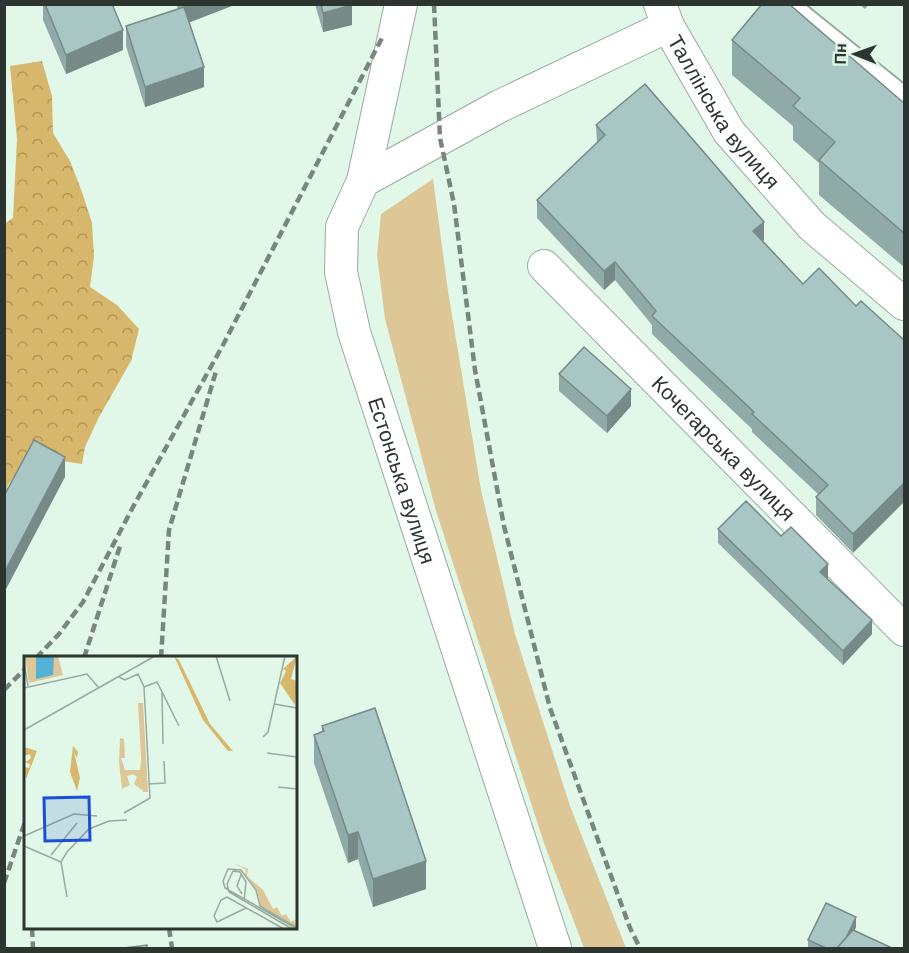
<svg xmlns="http://www.w3.org/2000/svg" width="909" height="953" font-family="Helvetica,sans-serif">
<style>
.grass{fill:#ddc796}
.forest{fill:url(#forest-crowns)}
.lines{fill:none;stroke-linecap:round;stroke-linejoin:round}
.service-casing{stroke:#96ac9d;stroke-width:20}
.minor-casing{stroke:#96ac9d;stroke-width:34}
.service{stroke:#fff;stroke-width:16}
.minor{stroke:#fff;stroke-width:32}
.rail{stroke:#78877d;stroke-width:4.5;stroke-dasharray:9 4.5;stroke-linecap:butt}
.wall{fill:#90aaa8}
.shaded-wall{fill:#768b88}
.building{fill:#a8c6c3;stroke:#768b88;stroke-width:1.5}
.labels{text-anchor:middle;dominant-baseline:central;stroke-width:4.5;stroke-linejoin:round;paint-order:stroke}
.street-label{font-size:21px;fill:#2c352f;stroke:#e1f8e8}
.inset-road{fill:none;stroke:#99aa9e;stroke-width:1.5}
.view{fill:#1d4ed8;fill-opacity:0.15;stroke:#1d4ed8;stroke-width:3}
.inset-edge{fill:none;stroke:#2c352f;stroke-width:3}
</style>
<defs>
<pattern id="forest-crowns" width="20" height="18" patternUnits="userSpaceOnUse" patternTransform="scale(1.5)"><rect width="20" height="18" fill="#d7b76b"/><path d="M2 6a3 3 0 1 1 6 0M12 15a3 3 0 1 1 6 0" fill="none" stroke="#af9658"/></pattern>
</defs>
<rect width="100%" height="100%" fill="#e1f8e8"/>
<!-- grass -->
<polygon class="grass" points="433,179 448,291 481,490 515,634 570,806 626,948 584,948 544,843 436,511 385,319 377,255 381,214"/>
<!-- forest -->
<polygon class="forest" points="42,61 52,96 53,133 70,161 82,192 92,223 94,256 90,287 117,305 139,329 131,361 99,417 85,447 82,464 28,456 8,485 5,497 4,224 13,218 17,139 10,66"/>
<g class="lines">
<!-- service casing -->
<g class="service-casing">
<polyline id="service" points="791,4 904,95"/>
</g>
<!-- minor casing -->
<g class="minor-casing">
<g id="minor">
<path id="s1" d="M401 4 363 181 342 227 341 272 354 332 555 948"/>
<path id="s2" d="M660 4 668 26 729 132 812 226 904 304"/>
<polyline points="363,181 500,106 668,26"/>
<path id="s3" d="M544 266 904 630"/>
</g>
</g>
<!-- service -->
<use href="#service" class="service"/>
<!-- minor -->
<use href="#minor" class="minor"/>
<!-- rail -->
<g class="rail">
<polyline points="434,4 440,138 454,204 475,370 504,526 550,708 630,928 640,948"/>
<polyline points="36,658 59,634 83,602 133,507 223,345 382,38"/>
<polyline points="84,658 121,543"/>
<polyline points="161,658 169,530 217,368"/>
<polyline points="4,690 26,668"/>
<polyline points="4,883 26,819"/>
<polyline points="32,928 33,948"/>
<polyline points="169,928 172,948"/>
</g>
</g>
<!-- wall -->
<g class="wall">
<polygon points="43,4 112,4 123,50 66,74 43,20"/>
<polygon points="176,4 237,4 189,22 204,87 145,107 126,46 126,26 178,9"/>
<polygon points="315,4 352,4 352,25 323,32"/>
<polygon points="859,4 869,4 865,9"/>
<polygon points="732,40 904,103 904,267 819,195 819,163 793,140 793,126 732,75"/>
<polygon points="596,125 764,240 763,241 803,284 856,306 853,553 816,515 816,497 818,494 752,432 752,429 652,334 652,325 615,280 604,290 537,218 537,200 597,144"/>
<polygon points="559,374 631,406 607,433 559,391"/>
<polygon points="718,529 781,536 828,578 827,579 872,634 843,665 718,543"/>
<polygon points="322,726 426,889 373,907 358,859 348,863 314,763 314,735 322,732"/>
<polygon points="856,927 854,931 892,948 808,948 808,940"/>
</g>
<!-- shaded-wall -->
<g class="shaded-wall">
<polygon points="184,4 237,4 183,25"/>
<polygon points="352,5 352,25 323,32 323,13"/>
<polygon points="123,30 123,50 66,74 66,55"/>
<polygon points="204,67 204,87 145,107 145,87"/>
<polygon points="764,222 764,240 753,250 753,231"/>
<polygon points="615,262 615,280 604,290 604,271"/>
<polygon points="631,389 631,406 607,433 607,416"/>
<polygon points="65,457 65,477 4,593 4,573"/>
<polygon points="904,483 904,502 853,553 853,534"/>
<polygon points="828,564 828,578 820,586 820,572"/>
<polygon points="872,620 872,634 843,665 843,651"/>
<polygon points="358,832 358,859 348,863 348,835"/>
<polygon points="426,861 426,889 373,907 373,879"/>
<polygon points="856,917 856,927 846,948 841,948"/>
</g>
<!-- building -->
<g class="building">
<polygon points="45,4 112,4 123,30 66,55"/>
<polygon points="321,4 352,4 352,5 323,13"/>
<polygon points="762,4 789,4 904,103 904,233 819,160 835,142 793,106 800,98 732,40"/>
<polygon points="184,7 204,67 145,87 126,26"/>
<polygon points="645,84 764,222 753,231 803,284 819,268 856,306 861,301 904,340 904,483 853,534 816,497 828,485 752,414 754,412 652,316 656,311 615,262 604,271 537,200 605,135 596,125"/>
<polygon points="584,347 631,389 607,416 559,374"/>
<polygon points="34,440 65,457 4,573 4,496"/>
<polygon points="746,501 781,536 791,527 828,564 820,572 872,620 843,651 718,529"/>
<polygon points="375,708 426,861 373,879 358,832 348,835 314,735 324,731 322,726"/>
<polygon points="826,903 856,917 846,938 837,948 826,948 808,940"/>
<polygon points="853,930 892,948 837,948"/>
<polygon points="147,945 147,948 124,948"/>
</g>
<g class="labels">
<!-- street labels -->
<g class="street-label">
<text stroke="none"><textPath href="#s2" startOffset="126">Таллінська вулиця</textPath></text>
<text stroke="none"><textPath href="#s3" startOffset="256">Кочегарська вулиця</textPath></text>
<text stroke="none"><textPath href="#s1" startOffset="494">Естонська вулиця</textPath></text>
</g>
</g>
<!-- overview -->
<g transform="translate(24 656)">
<rect width="273" height="273" fill="#e1f8e8"/>
<path d="M209 207 224 213 223 220 239 234 249 253 253 251 258 260 262 258 267 266 270 264 273 272 236 249 233 234 221 218 222 214Z" fill="#ddc796"/>
<path d="M150 0 155 4 186 68 209 95H204L179 64ZM273 0 267 23 273 25 271 49 256 27 262 15 259 13ZM49 90 54 96 53 102 50 96 56 122 53 135 46 116ZM0 91 13 95 2 123 0 111 5 112 6 108 0 106V101L2 106 7 102 6 98 0 100Z" fill="#d7b76b"/>
<path d="M1 0H34L39 19 5 27ZM96 82 100 83 101 102H97L101 114H116L118 100 119 121 123 123V131L118 134 110 128 113 121 109 118 103 120 106 129 98 133 95 106Z" fill="#ddc796"/>
<path d="M114 47H119L124 136H119Z" fill="#ddc796"/>
<path d="M12 0H30L29 19 12 23Z" fill="#54b2d5"/>
<path class="inset-road" d="M192 0 206 45M0 6 4 30M95 21 101 24 114 18 120 31 126 142 100 157M120 31 133 26 155 70M0 32 63 18 75 32M138 37 139 88M250 48 273 52M0 74 131 0M239 81 244 76 261 0M243 97 273 101M124 128 141 127 140 105M254 131 273 133M0 180 50 158 73 160M0 190 37 206M27 199 53 167M209 215 203 228 205 236 268 273M209 215 216 216 222 226 220 245M217 219 213 230 218 238M43 241 37 206 43 196 65 173 85 165 103 164M203 241 260 273M190 260 193 266 222 252M190 260 197 244 203 241M273 273 201 232 199 225 204 213 217 214 232 234 236 250 273 272"/>
<path class="view" d="M65 141 66 184 21 185 20 142Z"/>
<rect width="273" height="273" class="inset-edge"/>
</g>
<!-- border -->
<rect width="909" height="953" fill="none" stroke="#2c352f" stroke-width="12"/>
<!-- north arrow -->
<g transform="translate(855 54) rotate(271)" stroke="#e1f8e8" stroke-width="4.5" paint-order="stroke">
<path d="M0-4.5L10 22L0 15L-10 22Z" fill="#2c352f"/>
<text y="-9" font-size="16" font-weight="bold" text-anchor="middle" fill="#2c352f">Пн</text>
</g>
</svg>
